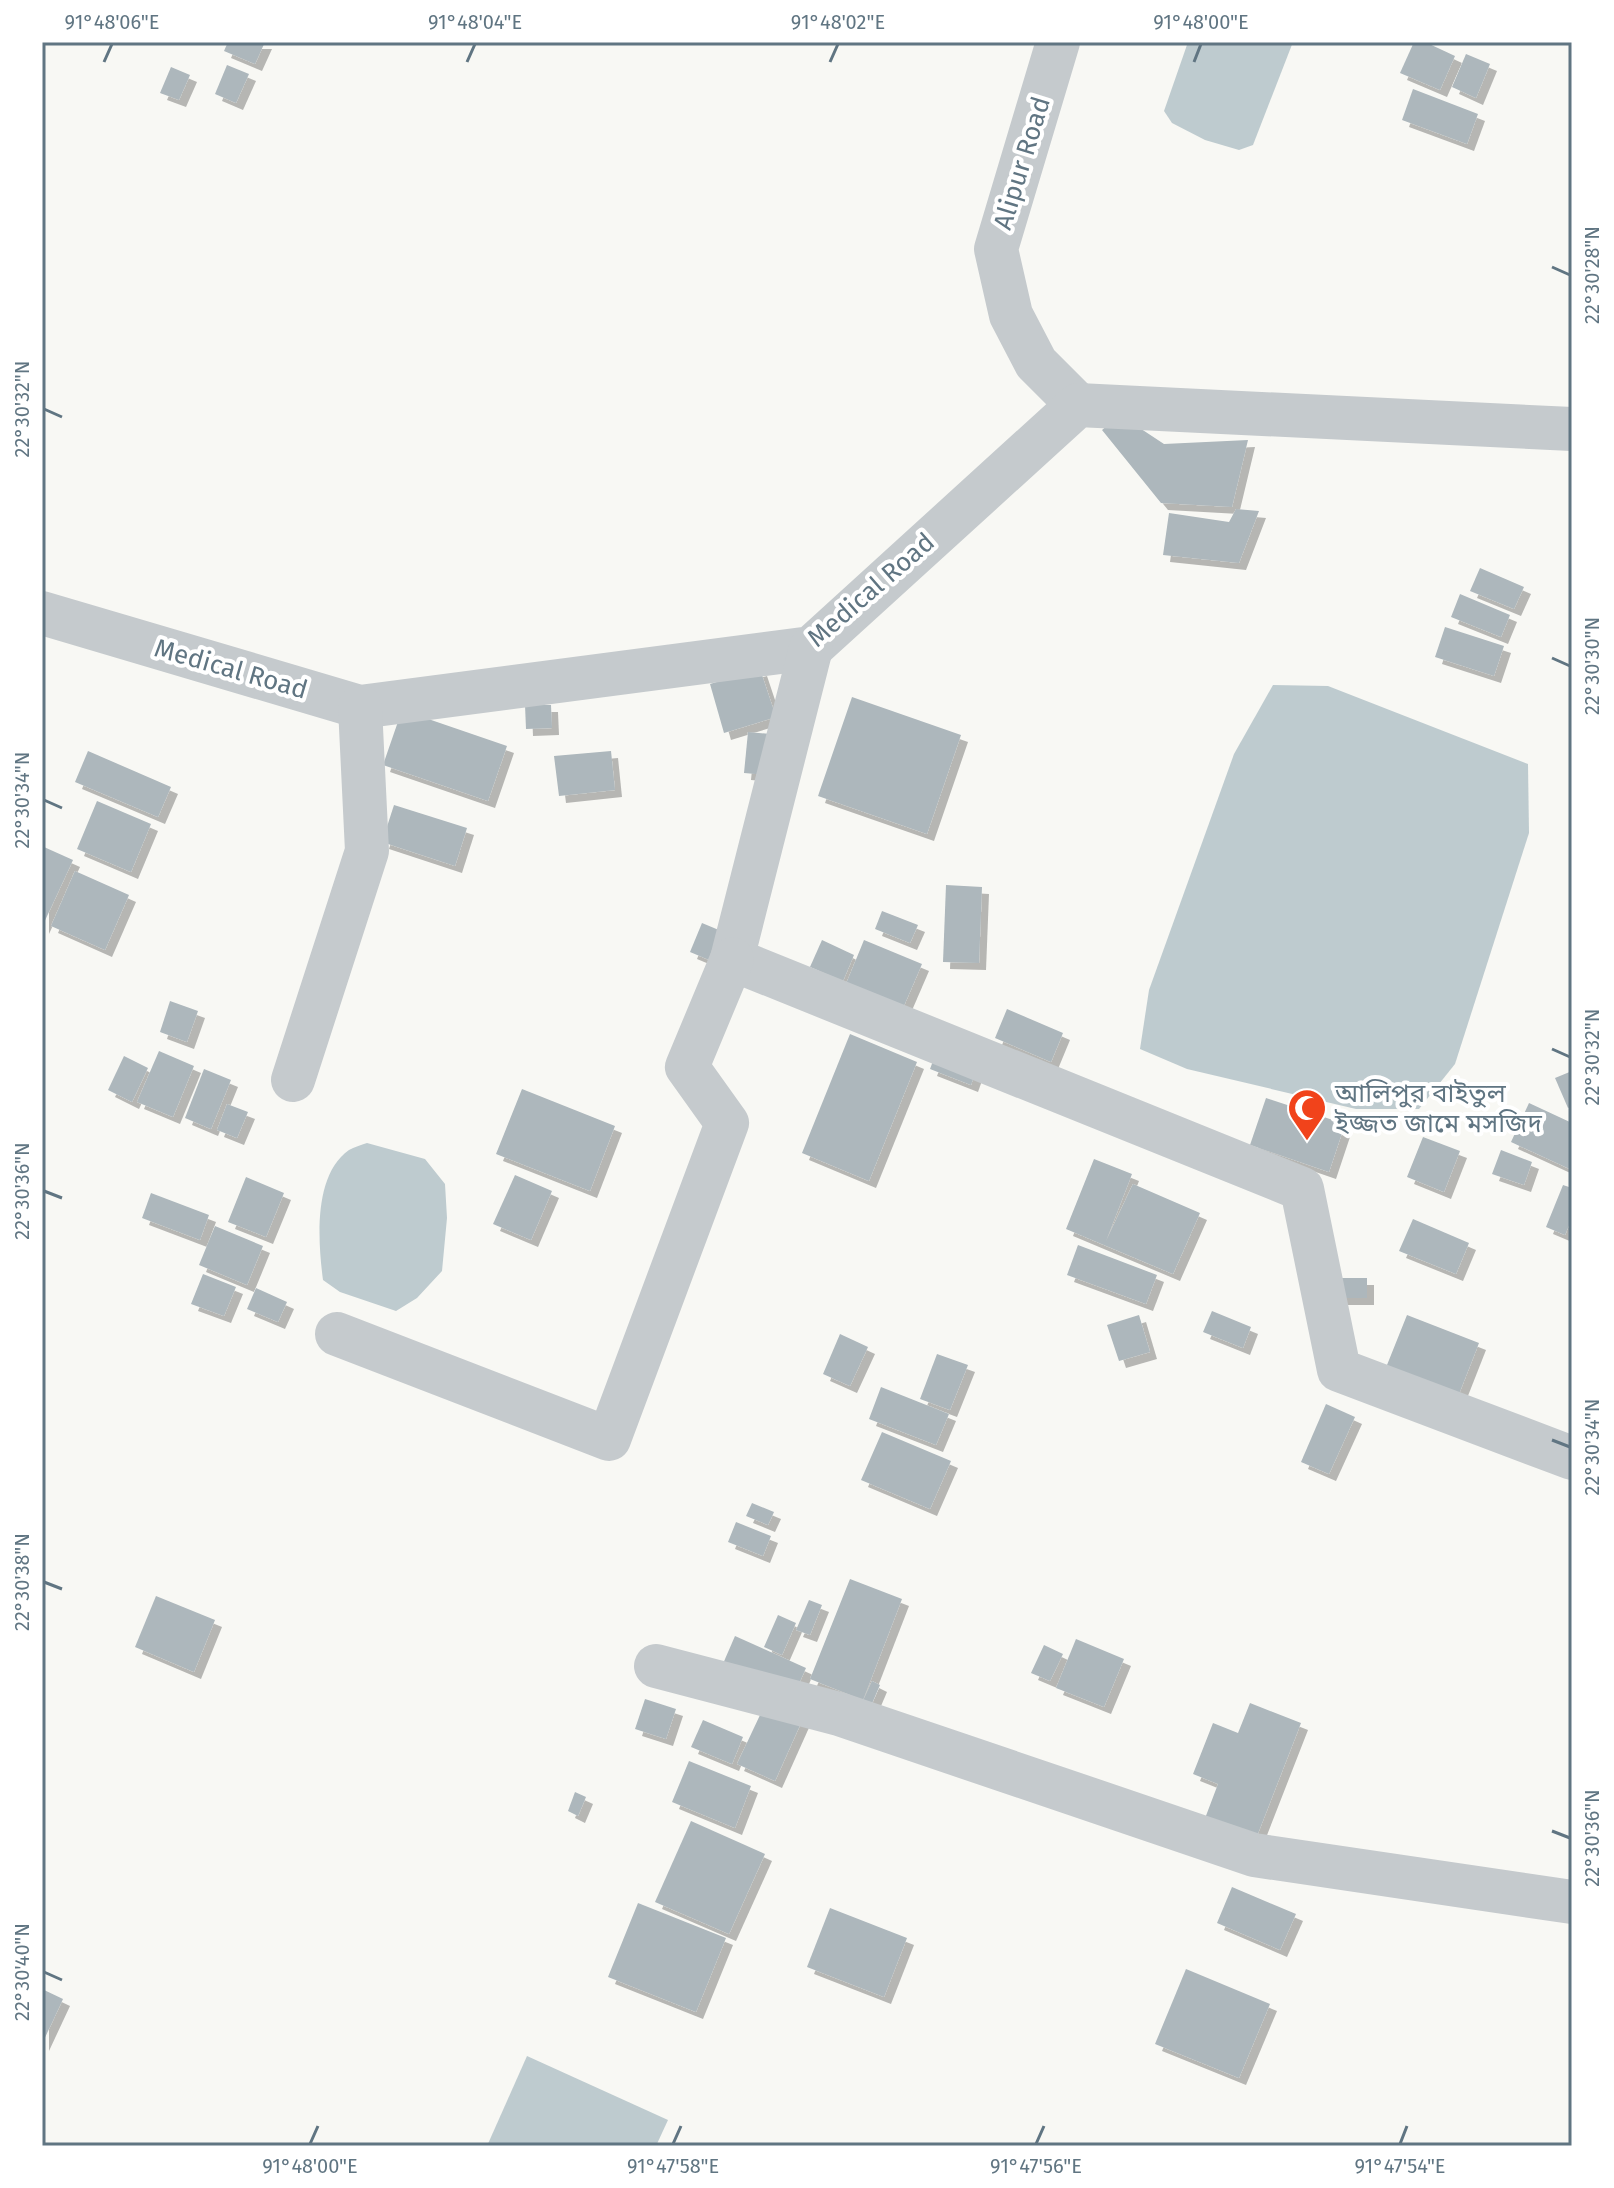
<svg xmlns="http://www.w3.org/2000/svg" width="1614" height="2188" font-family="'Fira Sans','Noto Sans Bengali',sans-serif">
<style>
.water{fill:#becbcf}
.building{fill:#adb7bc;filter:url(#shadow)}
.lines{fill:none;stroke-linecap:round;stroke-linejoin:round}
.minor{stroke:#c5cacd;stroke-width:44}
.ticks{fill:none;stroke:#607582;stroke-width:3}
.labels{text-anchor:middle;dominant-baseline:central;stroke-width:8;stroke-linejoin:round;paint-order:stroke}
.street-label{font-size:26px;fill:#607582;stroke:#fff}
.poi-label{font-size:26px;fill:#607582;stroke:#fff;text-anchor:start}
.neatline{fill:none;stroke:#607582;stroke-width:3}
.ticks-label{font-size:20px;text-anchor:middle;fill:#607582}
</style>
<defs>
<filter id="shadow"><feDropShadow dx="7" dy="7" stdDeviation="0" flood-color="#0004"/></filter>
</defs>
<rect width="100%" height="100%" fill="#f8f8f4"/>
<!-- water -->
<g class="water">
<polygon points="1188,42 1293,42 1253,145 1239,150 1205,140 1172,123 1164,111"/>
<polygon points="1273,685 1328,686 1528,764 1529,833 1455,1064 1419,1109 1356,1109 1187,1069 1140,1049 1149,990 1234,754"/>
<path d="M367 1143 425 1159 445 1184 447 1218 442 1271 417 1298 396 1311 340 1292 323 1280C318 1242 313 1175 349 1150 354 1147 361 1145 367 1143Z"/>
<polygon points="527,2056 668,2120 656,2146 487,2146"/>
</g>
<!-- building -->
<g class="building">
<polygon points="228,42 265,42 255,64 224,51"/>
<polygon points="1414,42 1425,42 1455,56 1440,90 1400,73"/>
<polygon points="1466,54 1490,64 1476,98 1452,87"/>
<polygon points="227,65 249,74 236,103 215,94"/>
<polygon points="171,67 190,75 179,100 160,93"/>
<polygon points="1413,89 1478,114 1467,144 1402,120"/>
<polygon points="1120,415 1164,444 1248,440 1232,507 1161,503 1102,430"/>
<polygon points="1236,509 1259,511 1239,563 1163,555 1169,513 1229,522"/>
<polygon points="1480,568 1524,587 1514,609 1470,591"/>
<polygon points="1460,594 1510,615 1501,637 1451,617"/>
<polygon points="1445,627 1504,646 1494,676 1435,657"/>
<polygon points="760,669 776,717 724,733 710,684"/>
<polygon points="852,697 961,735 927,834 818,796"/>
<polygon points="525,705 551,705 552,728 526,729"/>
<polygon points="402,710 507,746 488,801 383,765"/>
<polygon points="748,732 771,734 767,775 744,773"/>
<polygon points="88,751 171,787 158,817 75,782"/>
<polygon points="611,751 615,790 559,796 554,756"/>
<polygon points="97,801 151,824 131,872 77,849"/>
<polygon points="394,805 467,828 455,866 382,842"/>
<polygon points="44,847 73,860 42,927 42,851"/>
<polygon points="75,871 129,895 105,950 51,926"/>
<polygon points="946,885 982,887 979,963 943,962"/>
<polygon points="882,911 918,925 910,943 875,929"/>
<polygon points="702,923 726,933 714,962 690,952"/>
<polygon points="822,940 854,955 843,981 810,967"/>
<polygon points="864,940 922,964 903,1008 846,984"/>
<polygon points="170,1001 198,1011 187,1042 160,1032"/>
<polygon points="1007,1009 1063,1033 1051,1062 995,1038"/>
<polygon points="850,1034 917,1062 869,1181 802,1153"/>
<polygon points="159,1051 194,1066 173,1117 137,1102"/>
<polygon points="936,1053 977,1068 971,1085 930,1069"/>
<polygon points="124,1056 148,1068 132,1102 108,1090"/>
<polygon points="204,1069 231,1080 211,1129 185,1118"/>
<polygon points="1572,1071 1572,1106 1568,1108 1555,1078"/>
<polygon points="522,1089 615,1126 590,1191 496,1154"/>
<polygon points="1266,1098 1345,1124 1329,1172 1250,1145"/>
<polygon points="1529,1103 1572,1123 1572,1170 1511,1142"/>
<polygon points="227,1104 248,1112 237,1138 217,1130"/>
<polygon points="1423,1137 1460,1151 1444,1192 1407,1177"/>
<polygon points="1501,1150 1532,1162 1524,1185 1492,1174"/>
<polygon points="1094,1159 1132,1174 1106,1241 1133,1184 1200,1213 1173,1274 1066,1229"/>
<polygon points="515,1175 552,1191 531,1240 493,1224"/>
<polygon points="246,1177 284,1193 266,1237 228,1222"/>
<polygon points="1563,1185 1572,1188 1572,1218 1565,1235 1546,1227"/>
<polygon points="151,1193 209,1215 200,1240 142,1218"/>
<polygon points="1413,1219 1469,1243 1456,1274 1399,1251"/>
<polygon points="215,1226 263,1246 247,1285 199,1265"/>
<polygon points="1078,1245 1157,1275 1146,1304 1067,1275"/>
<polygon points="203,1274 236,1287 224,1316 191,1304"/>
<rect x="1335" y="1278" width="32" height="20"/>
<polygon points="256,1288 287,1302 278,1322 247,1309"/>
<polygon points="1212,1311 1251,1327 1243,1348 1203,1332"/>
<polygon points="1139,1315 1150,1352 1119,1361 1107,1325"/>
<polygon points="1407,1315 1479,1343 1457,1399 1385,1370"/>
<polygon points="840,1334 868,1347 850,1386 823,1374"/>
<polygon points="937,1354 968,1365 950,1410 920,1399"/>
<polygon points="881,1387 949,1414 936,1445 869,1419"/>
<polygon points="1326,1404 1355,1417 1329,1474 1301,1462"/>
<polygon points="882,1432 951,1461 930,1509 861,1480"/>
<polygon points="752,1503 774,1512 768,1525 746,1516"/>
<polygon points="736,1522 771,1536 763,1556 728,1542"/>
<polygon points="850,1579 902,1599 863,1700 810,1679"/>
<polygon points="156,1596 215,1620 194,1672 135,1647"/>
<polygon points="809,1600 822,1605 810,1635 796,1630"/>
<polygon points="778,1615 796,1623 782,1655 764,1647"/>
<polygon points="735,1636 806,1668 793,1697 722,1666"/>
<polygon points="1076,1639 1124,1659 1104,1707 1056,1688"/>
<polygon points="1044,1645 1063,1654 1050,1681 1031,1673"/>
<polygon points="872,1681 880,1685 871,1706 862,1703"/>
<polygon points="768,1698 805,1714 775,1781 737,1764"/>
<polygon points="645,1699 676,1709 666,1739 635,1729"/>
<polygon points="1250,1703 1301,1723 1255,1841 1204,1821 1218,1784 1193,1774 1213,1723 1238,1733"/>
<polygon points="703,1720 743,1737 732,1764 691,1747"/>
<polygon points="689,1761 751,1786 735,1828 672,1802"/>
<polygon points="575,1792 586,1797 578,1816 568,1811"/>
<polygon points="691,1821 765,1854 729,1934 655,1902"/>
<polygon points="1232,1887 1296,1914 1280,1950 1217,1923"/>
<polygon points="638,1903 726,1938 696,2012 608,1977"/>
<polygon points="830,1908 907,1938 884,1997 807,1967"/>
<polygon points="1186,1969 1270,2004 1239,2078 1155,2044"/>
<polygon points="42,1989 63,1999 42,2044"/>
</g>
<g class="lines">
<!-- minor -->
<g class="minor">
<polyline points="1058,42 996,249 1011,315 1036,363 1078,405"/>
<polyline points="42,613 360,707 811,648 1078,405 1572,429"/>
<polyline points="811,648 732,959 1302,1189 1339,1370 1572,1458"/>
<polyline points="293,1080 367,851 360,707"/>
<polyline points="337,1334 609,1439 727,1123 687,1067 732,959"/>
<polyline points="656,1666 839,1714 1254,1855 1572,1902"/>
</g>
</g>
<!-- ticks -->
<path class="ticks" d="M104 62 112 44M467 62 475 44M830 62 838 44M1194 62 1201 44M1552 267 1570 275M44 409 62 417M1552 658 1570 666M44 800 62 808M1552 1049 1570 1057M44 1191 62 1198M1552 1440 1570 1447M44 1582 62 1589M1552 1831 1570 1838M44 1972 62 1980M310 2144 318 2126M673 2144 681 2126M1036 2144 1044 2126M1400 2144 1407 2126"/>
<!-- icons -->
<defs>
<g id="mosque-pin" transform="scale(2)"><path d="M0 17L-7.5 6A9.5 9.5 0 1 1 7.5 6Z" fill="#f1431b" stroke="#fff"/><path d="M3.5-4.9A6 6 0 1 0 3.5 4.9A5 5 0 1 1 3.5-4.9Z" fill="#fff"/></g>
</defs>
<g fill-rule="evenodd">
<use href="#mosque-pin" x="1307" y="1108"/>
</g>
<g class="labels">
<!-- street labels -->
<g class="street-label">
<text transform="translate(1022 163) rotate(-73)">Alipur Road</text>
<text transform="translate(871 590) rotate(-41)">Medical Road</text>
<text transform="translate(231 669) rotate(16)">Medical Road</text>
</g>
<!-- poi labels -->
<g class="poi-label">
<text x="1335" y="1093">আলিপুর বাইতুল<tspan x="1335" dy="30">ইজ্জত জামে মসজিদ</tspan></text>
</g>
</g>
<!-- border -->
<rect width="1614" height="2188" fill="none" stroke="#ffffff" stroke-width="88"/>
<rect x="44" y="44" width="1526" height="2100" class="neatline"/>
<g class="ticks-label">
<text x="112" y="29">91°48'06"E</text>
<text x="475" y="29">91°48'04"E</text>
<text x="838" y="29">91°48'02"E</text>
<text x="1201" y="29">91°48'00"E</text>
<text transform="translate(1592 275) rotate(-90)" y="7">22°30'28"N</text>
<text transform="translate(22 409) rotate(-90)" y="7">22°30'32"N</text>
<text transform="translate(1592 666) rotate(-90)" y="7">22°30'30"N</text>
<text transform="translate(22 800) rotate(-90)" y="7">22°30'34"N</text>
<text transform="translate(1592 1057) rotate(-90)" y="7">22°30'32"N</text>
<text transform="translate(22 1191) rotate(-90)" y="7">22°30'36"N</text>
<text transform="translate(1592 1447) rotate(-90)" y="7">22°30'34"N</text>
<text transform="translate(22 1582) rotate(-90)" y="7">22°30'38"N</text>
<text transform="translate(1592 1838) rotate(-90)" y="7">22°30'36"N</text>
<text transform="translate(22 1972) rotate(-90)" y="7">22°30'40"N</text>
<text x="310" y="2173">91°48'00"E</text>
<text x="673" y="2173">91°47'58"E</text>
<text x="1036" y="2173">91°47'56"E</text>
<text x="1400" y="2173">91°47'54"E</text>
</g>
</svg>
